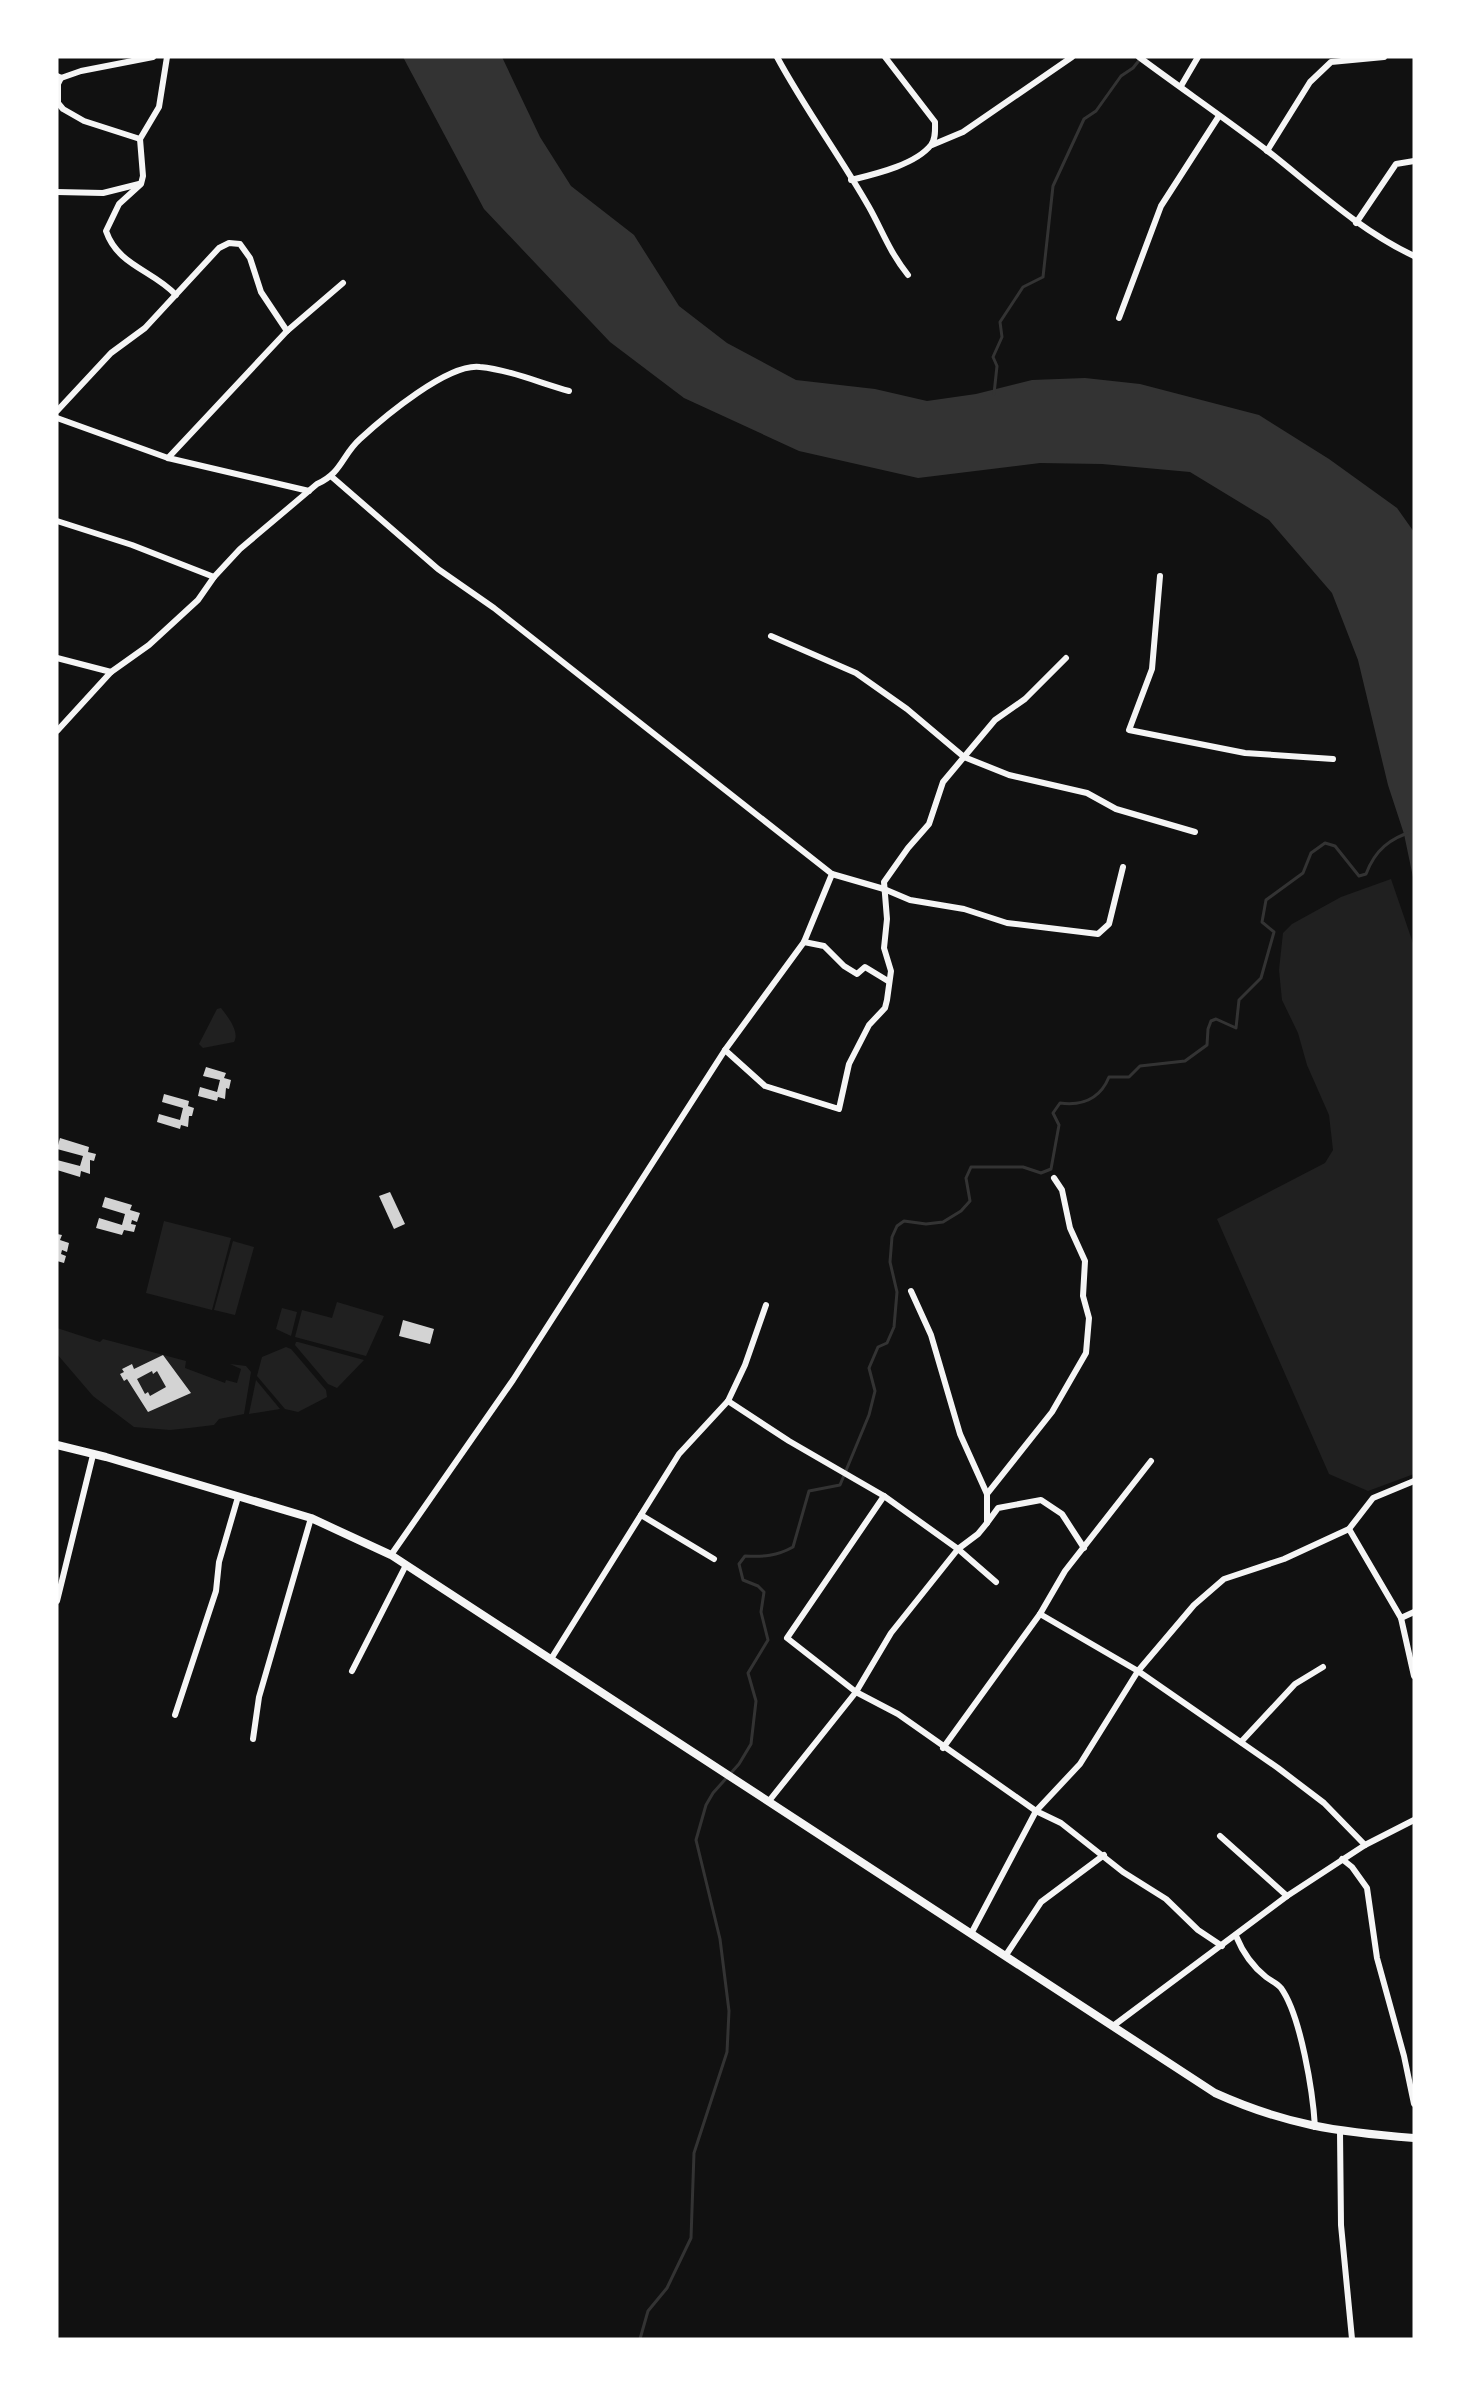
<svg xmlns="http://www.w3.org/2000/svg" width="1471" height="2396" font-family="'Zilla Slab',serif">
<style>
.green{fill:#202020}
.water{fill:#333}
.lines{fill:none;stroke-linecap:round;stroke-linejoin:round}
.stream{stroke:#333;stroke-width:3}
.building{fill:#d3d3d3;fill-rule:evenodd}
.minor{stroke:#f5f5f5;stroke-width:6}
.secondary{stroke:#f5f5f5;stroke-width:8}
</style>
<rect width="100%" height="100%" fill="#111"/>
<!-- green -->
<g class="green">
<polygon points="1391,879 1414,946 1414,1474 1368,1491 1329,1474 1217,1219 1325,1163 1333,1150 1329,1115 1307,1065 1298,1033 1282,1000 1279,970 1283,933 1292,924 1341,897"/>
<path d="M221 1008C228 1017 240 1032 234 1042L203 1048 199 1044 217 1009Z"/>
<polygon points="164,1221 231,1238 212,1310 146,1293"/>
<polygon points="233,1241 254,1247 235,1315 214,1310"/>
<polygon points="337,1302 384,1316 366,1356 295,1337 302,1310 332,1318"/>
<polygon points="282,1308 297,1312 291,1336 276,1329"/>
<polygon points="57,1328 100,1342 103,1339 186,1361 185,1368 225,1383 226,1380 237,1383 241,1369 230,1364 246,1366 251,1372 244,1414 219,1419 214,1425 189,1428 170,1430 134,1427 93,1396 57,1354"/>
<polygon points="296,1342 298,1342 364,1360 337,1388 328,1384 295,1345"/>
<polygon points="286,1347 291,1349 326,1390 327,1397 298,1412 285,1409 257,1376 262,1357"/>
<polygon points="256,1380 280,1409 249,1414"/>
</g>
<!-- water -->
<polygon class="water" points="403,57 502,57 540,137 571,186 634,235 679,306 727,343 796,380 875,389 927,401 976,394 1032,380 1085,378 1140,384 1259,415 1329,459 1397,508 1414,532 1414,882 1404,834 1388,785 1358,660 1332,593 1269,520 1190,472 1102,464 1040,463 918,478 799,451 684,398 610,342 484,209"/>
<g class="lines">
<!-- stream -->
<g class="stream">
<polyline points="994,394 997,366 993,357 1002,337 1000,322 1023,287 1043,277 1053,186 1084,119 1096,111 1121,76 1133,68 1141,58"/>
<path d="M640 2339 648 2311 667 2288 691 2238 694 2153 727 2052 729 2011 720 1939 696 1840 706 1805 713 1793 739 1764 751 1744 756 1701 748 1673 768 1640 761 1612 764 1592 758 1586 743 1580 739 1564 745 1556C763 1557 777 1556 793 1547L809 1491 840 1485 869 1415 875 1391 869 1368 878 1347 887 1343 894 1327 897 1292 890 1262 892 1237 897 1226 904 1221 926 1224 943 1222 961 1211 970 1201 966 1178 971 1167H1023L1041 1173 1051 1169 1059 1125 1053 1113 1060 1103C1083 1106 1100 1099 1109 1077H1129L1140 1066 1185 1061 1207 1045 1208 1029 1211 1021 1216 1019 1236 1028 1239 1000 1261 978 1274 932 1262 922 1266 900 1303 873 1311 853 1325 843 1335 846 1359 876 1366 874C1375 850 1390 838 1414 831"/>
</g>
</g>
<!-- building -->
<g class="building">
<polygon points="206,1067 226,1073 224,1078 231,1080 229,1089 226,1088 225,1099 218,1097 217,1101 198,1096 200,1087 217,1092 220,1080 203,1076"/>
<polygon points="164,1094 189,1101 188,1106 194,1108 192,1116 189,1116 188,1127 181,1125 180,1129 157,1122 159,1114 180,1120 183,1108 162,1102"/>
<polygon points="60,1138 89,1147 88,1152 96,1154 94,1161 90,1160 90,1174 81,1171 80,1177 57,1170 57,1160 80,1166 83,1156 57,1149"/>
<polygon points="390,1192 405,1224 394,1229 379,1196"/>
<polygon points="105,1197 132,1205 130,1210 140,1213 137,1222 132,1220 131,1224 136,1225 134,1232 124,1230 122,1235 96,1228 99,1218 122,1225 125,1214 102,1207"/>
<polygon points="57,1234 62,1235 60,1240 69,1243 67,1252 62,1250 61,1254 66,1256 64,1263 57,1261"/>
<polygon points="403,1320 434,1329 430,1344 399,1336"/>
<path d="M163 1355 191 1393 148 1412 127 1379 124 1381 120 1374 124 1372 122 1369 132 1364 134 1369ZM152 1371 153 1374 157 1371 166 1387 150 1396 148 1392 145 1394 137 1379Z"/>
</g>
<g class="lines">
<!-- minor -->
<g class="minor">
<path d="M167 57 159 107 140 139 143 176 141 184 119 204 106 231C118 266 153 270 176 295"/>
<path d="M777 57C805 109 840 156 869 207 883 232 889 251 908 275"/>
<path d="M1139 57C1182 89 1226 119 1269 152 1316 189 1359 230 1414 256"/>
<polyline points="57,76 61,78 81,71 153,57"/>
<polyline points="61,78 58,84 58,103 63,109 84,121 140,139"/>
<polyline points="1181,86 1198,57"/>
<polyline points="932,145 963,132 1072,57"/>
<polyline points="1267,151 1310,82 1331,62 1384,57"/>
<path d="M851 180C875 174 915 165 931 145 936 139 935 129 935 122L885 57"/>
<polyline points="57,192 103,193 139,184"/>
<polyline points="1356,223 1396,164 1414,161"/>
<polyline points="1119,318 1161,206 1219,116"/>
<polyline points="57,411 111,353 145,328 219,248 229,243 240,244 250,258 261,292 287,331"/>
<polyline points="57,418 168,458 309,491"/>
<polyline points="168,458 287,331 343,283"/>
<polyline points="332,477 438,569 494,608 832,874 804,942 725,1050 513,1380 391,1555"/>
<polyline points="57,521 132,545 214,577"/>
<polyline points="1160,576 1152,669 1129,730 1245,753 1333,759"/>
<polyline points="771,636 856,673 907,709 964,757 1009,775 1087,793 1116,809 1195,832"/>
<polyline points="57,658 111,672"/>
<path d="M57 731 111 672 149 645 198 600 214 577 240 549 317 484C342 473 342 455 360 439 384 417 448 363 480 367 510 370 540 383 569 391"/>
<polyline points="832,874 884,889 910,900 964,909 1007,923 1098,934 1109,924 1123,867"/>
<polyline points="804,942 824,946 844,966 857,974 865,967 888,981"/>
<polyline points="725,1050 765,1086 839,1109 849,1064 869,1025 885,1008 887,1000 891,971 884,948 887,919 884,882 908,848 929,824 943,782 995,720 1025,699 1066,658"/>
<polyline points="728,1401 789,1441 884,1496 958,1549 996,1582"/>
<polyline points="987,1494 1052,1412 1086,1353 1089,1318 1083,1296 1085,1261 1070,1228 1062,1190 1054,1178"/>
<polyline points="884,1496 787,1638 856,1692 898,1714 1036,1811 972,1932"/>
<polyline points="641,1515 714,1559"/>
<polyline points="987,1523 998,1508 1041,1500 1062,1514 1084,1548"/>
<polyline points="1349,1529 1401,1618 1414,1676"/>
<polyline points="57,1601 93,1455"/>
<polyline points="1040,1614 1138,1671 1278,1768 1324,1803 1365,1845"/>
<polyline points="1401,1618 1414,1612"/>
<polyline points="551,1659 679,1454 728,1401 745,1365 766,1305"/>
<polyline points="352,1671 406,1565"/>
<polyline points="175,1715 216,1591 219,1562 238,1497"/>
<polyline points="253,1739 259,1697 311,1518"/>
<polyline points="1241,1742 1295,1684 1323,1667"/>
<polyline points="943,1748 1040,1614 1065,1571 1151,1461"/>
<polyline points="769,1801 856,1692 891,1633 958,1549 978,1534 987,1523 987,1494 960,1434 931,1335 911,1291"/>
<polyline points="1220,1836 1287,1896"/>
<polyline points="1342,1859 1352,1867 1367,1888 1377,1958 1404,2056 1414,2104"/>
<path d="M1236 1936C1243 1953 1252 1966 1266 1977 1271 1981 1277 1983 1281 1988 1301 2016 1313 2093 1315 2127"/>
<polyline points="1222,1946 1198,1930 1166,1899 1123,1872 1061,1823 1036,1811 1080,1764 1138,1671 1194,1605 1224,1579 1284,1559 1349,1529 1373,1498 1414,1481"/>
<polyline points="1006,1955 1041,1902 1104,1855"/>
<polyline points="1113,2026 1287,1896 1365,1845 1414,1820"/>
<polyline points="1340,2132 1341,2225 1352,2339"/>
</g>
<!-- secondary -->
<path class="secondary" d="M57 1445 106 1457 311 1518 391 1555 1215 2093C1286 2125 1337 2132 1414 2138"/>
</g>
<!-- border -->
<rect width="1471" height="2396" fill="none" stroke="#ffffff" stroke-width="117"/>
</svg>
